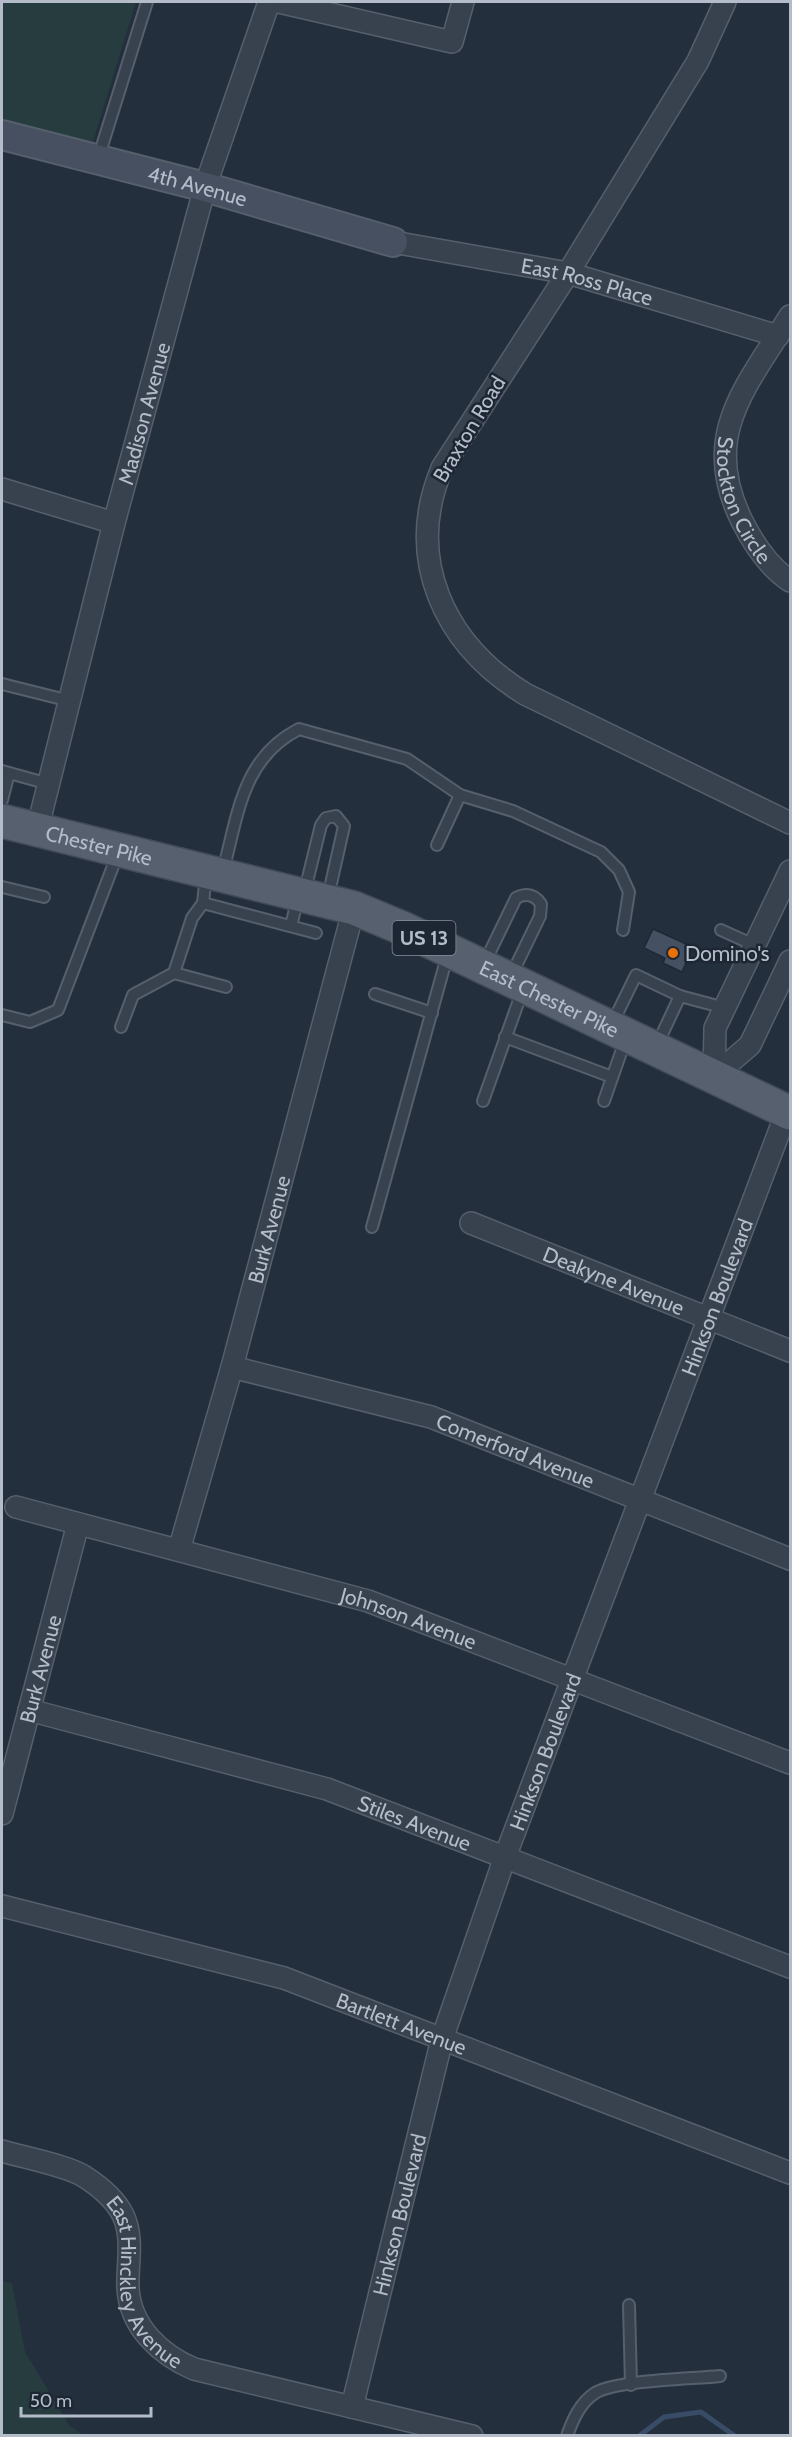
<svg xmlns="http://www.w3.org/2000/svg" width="792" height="2437" font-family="Cabin,sans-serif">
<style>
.green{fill:#263c3f}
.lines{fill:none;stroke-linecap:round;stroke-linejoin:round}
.stream{stroke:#394c67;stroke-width:5}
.building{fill:#455162;stroke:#1f2835;stroke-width:1.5}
.lane-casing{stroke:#565f6c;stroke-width:14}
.street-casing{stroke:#565f6c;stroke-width:24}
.secondary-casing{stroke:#565f6c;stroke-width:32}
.primary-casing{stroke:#414a57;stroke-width:36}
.lane{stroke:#38414e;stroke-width:10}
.street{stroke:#38414e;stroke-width:21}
.secondary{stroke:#465061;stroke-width:28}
.primary{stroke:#56606e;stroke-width:33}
.food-dot{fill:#e8710a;stroke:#1d2633;stroke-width:2}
.labels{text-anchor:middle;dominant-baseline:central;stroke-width:5;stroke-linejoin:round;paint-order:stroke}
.shield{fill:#1d2633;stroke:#878f9c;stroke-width:1.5}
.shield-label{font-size:20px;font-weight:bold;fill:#b4bcc9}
.street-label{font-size:21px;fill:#b4bcc9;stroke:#1d2633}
.poi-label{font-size:21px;fill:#b4bcc9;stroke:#1d2633;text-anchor:start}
</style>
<rect width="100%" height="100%" fill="#242f3e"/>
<!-- green -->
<g class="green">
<polygon points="2,2 136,2 92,145 2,124"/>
<polygon points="2,2281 12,2283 25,2352 69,2425 83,2435 2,2435"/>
</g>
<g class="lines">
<!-- stream -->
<polyline class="stream" points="639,2436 664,2417 701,2412 735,2436"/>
</g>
<!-- building -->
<polygon class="building" points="653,929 693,947 682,972 663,963 665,958 644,948"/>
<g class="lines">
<!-- lane casing -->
<g class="lane-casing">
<g id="lane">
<polyline points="98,159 147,2"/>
<polyline points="2,684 70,701"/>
<polyline points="2,771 49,784"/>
<polyline points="2,800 9,773"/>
<polyline points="437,845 460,795"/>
<path d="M223 871C238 815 242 758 299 729L407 759 460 795 513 811 601 852 619 870 629 892 623 930"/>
<polyline points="2,887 44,897"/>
<polyline points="304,894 321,825 326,818 336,816 344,826 328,897"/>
<polyline points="203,903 316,933"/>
<polyline points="291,926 298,897"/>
<polyline points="721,930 754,945"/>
<path d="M485 962 516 898C526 893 534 894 541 904L540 916 511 976"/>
<polyline points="174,973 226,987"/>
<polyline points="375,994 432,1013"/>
<polyline points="2,1015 30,1022 58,1010 118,853"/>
<polyline points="612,1024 636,975 680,996 725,1008"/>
<polyline points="121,1027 133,995 174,973 192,918 203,903 206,874"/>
<polyline points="505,1037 612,1077"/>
<polyline points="656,1047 680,996"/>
<polyline points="483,1101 523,989"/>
<polyline points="604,1101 626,1038"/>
<polyline points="372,1227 448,953"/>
<polyline points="629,2305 631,2385"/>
<path d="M567 2436C573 2419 580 2403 595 2393 617 2380 692 2379 720 2376"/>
</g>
</g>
<!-- street casing -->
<g class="street-casing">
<g id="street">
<polyline points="279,2 452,42 463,2"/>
<path d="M725 2 698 61 568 273 442 468C404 559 444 644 525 694L790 823"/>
<path id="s1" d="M393 242 568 273 778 336"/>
<path id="s2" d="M790 316C747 386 699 435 742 521 753 543 769 567 790 581"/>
<polyline points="2,489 114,523"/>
<path id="s3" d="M37 830 114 523 205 187 269 2"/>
<polyline points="714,1076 715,1028 790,871"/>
<polyline points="714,1076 750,1045 790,961"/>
<path id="s4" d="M471 1223 790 1351"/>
<path id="s5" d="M232 1367 431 1417 790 1559"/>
<path id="s6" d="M16 1507 368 1601 790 1763"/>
<path id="s7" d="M179 1550 232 1367 354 908"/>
<path id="s8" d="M29 1710 327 1789 790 1967"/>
<path id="s9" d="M2 1814 78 1524"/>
<path id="s10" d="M2 1906 284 1978 790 2173"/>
<path id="s11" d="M2 2151C22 2157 69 2166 85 2177 99 2186 115 2199 123 2215 134 2238 127 2264 128 2288 130 2327 161 2355 194 2369L472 2436"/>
<path id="s12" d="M352 2407 442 2039 505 1857 787 1111"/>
</g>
</g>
<!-- secondary casing -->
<g class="secondary-casing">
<g id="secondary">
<path id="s13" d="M2 135 205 187 393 242"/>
</g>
</g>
<!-- primary casing -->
<g class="primary-casing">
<g id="primary">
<path id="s14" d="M2 821 354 908 402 928 790 1113"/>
</g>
</g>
<!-- lane -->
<use href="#lane" class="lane"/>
<!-- street -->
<use href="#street" class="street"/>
<!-- secondary -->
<use href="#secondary" class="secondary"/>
<!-- primary -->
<use href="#primary" class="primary"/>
</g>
<!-- markers -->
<circle class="food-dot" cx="673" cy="953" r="6"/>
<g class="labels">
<!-- shield labels -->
<rect class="shield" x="392.5" y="921" width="63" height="34" rx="4.5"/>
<g class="shield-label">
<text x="424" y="938">US 13</text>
</g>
<!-- street labels -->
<g class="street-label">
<text stroke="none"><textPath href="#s13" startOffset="202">4th Avenue</textPath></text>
<text stroke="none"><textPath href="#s1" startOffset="198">East Ross Place</textPath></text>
<text stroke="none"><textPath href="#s3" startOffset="430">Madison Avenue</textPath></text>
<text transform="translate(469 429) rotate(-59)">Braxton Road</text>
<text stroke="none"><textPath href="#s2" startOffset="204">Stockton Circle</textPath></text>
<text stroke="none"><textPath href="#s14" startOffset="100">Chester Pike</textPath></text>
<text stroke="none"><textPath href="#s14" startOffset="578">East Chester Pike</textPath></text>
<text stroke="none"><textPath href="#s7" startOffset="333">Burk Avenue</textPath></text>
<text stroke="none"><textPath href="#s4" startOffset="154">Deakyne Avenue</textPath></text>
<text stroke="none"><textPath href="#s12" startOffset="1170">Hinkson Boulevard</textPath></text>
<text stroke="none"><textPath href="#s5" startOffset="296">Comerford Avenue</textPath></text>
<text stroke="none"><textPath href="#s6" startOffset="408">Johnson Avenue</textPath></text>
<text stroke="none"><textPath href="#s9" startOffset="150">Burk Avenue</textPath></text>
<text stroke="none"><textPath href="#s12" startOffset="684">Hinkson Boulevard</textPath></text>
<text stroke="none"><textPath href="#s8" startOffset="402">Stiles Avenue</textPath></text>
<text stroke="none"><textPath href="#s10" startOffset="417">Bartlett Avenue</textPath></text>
<text stroke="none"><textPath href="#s12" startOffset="198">Hinkson Boulevard</textPath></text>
<text stroke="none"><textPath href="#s11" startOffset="216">East Hinckley Avenue</textPath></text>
</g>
<!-- poi labels -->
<g class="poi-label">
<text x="685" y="953">Domino's</text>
</g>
</g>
<!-- border -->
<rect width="792" height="2437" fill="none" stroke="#b4bcc9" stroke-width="6"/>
<!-- scale -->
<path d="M21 2407v9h130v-9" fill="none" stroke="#b4bcc9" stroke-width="3"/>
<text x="30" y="2407" font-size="18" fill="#b4bcc9" stroke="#1d2633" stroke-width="4.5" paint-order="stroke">50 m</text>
</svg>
